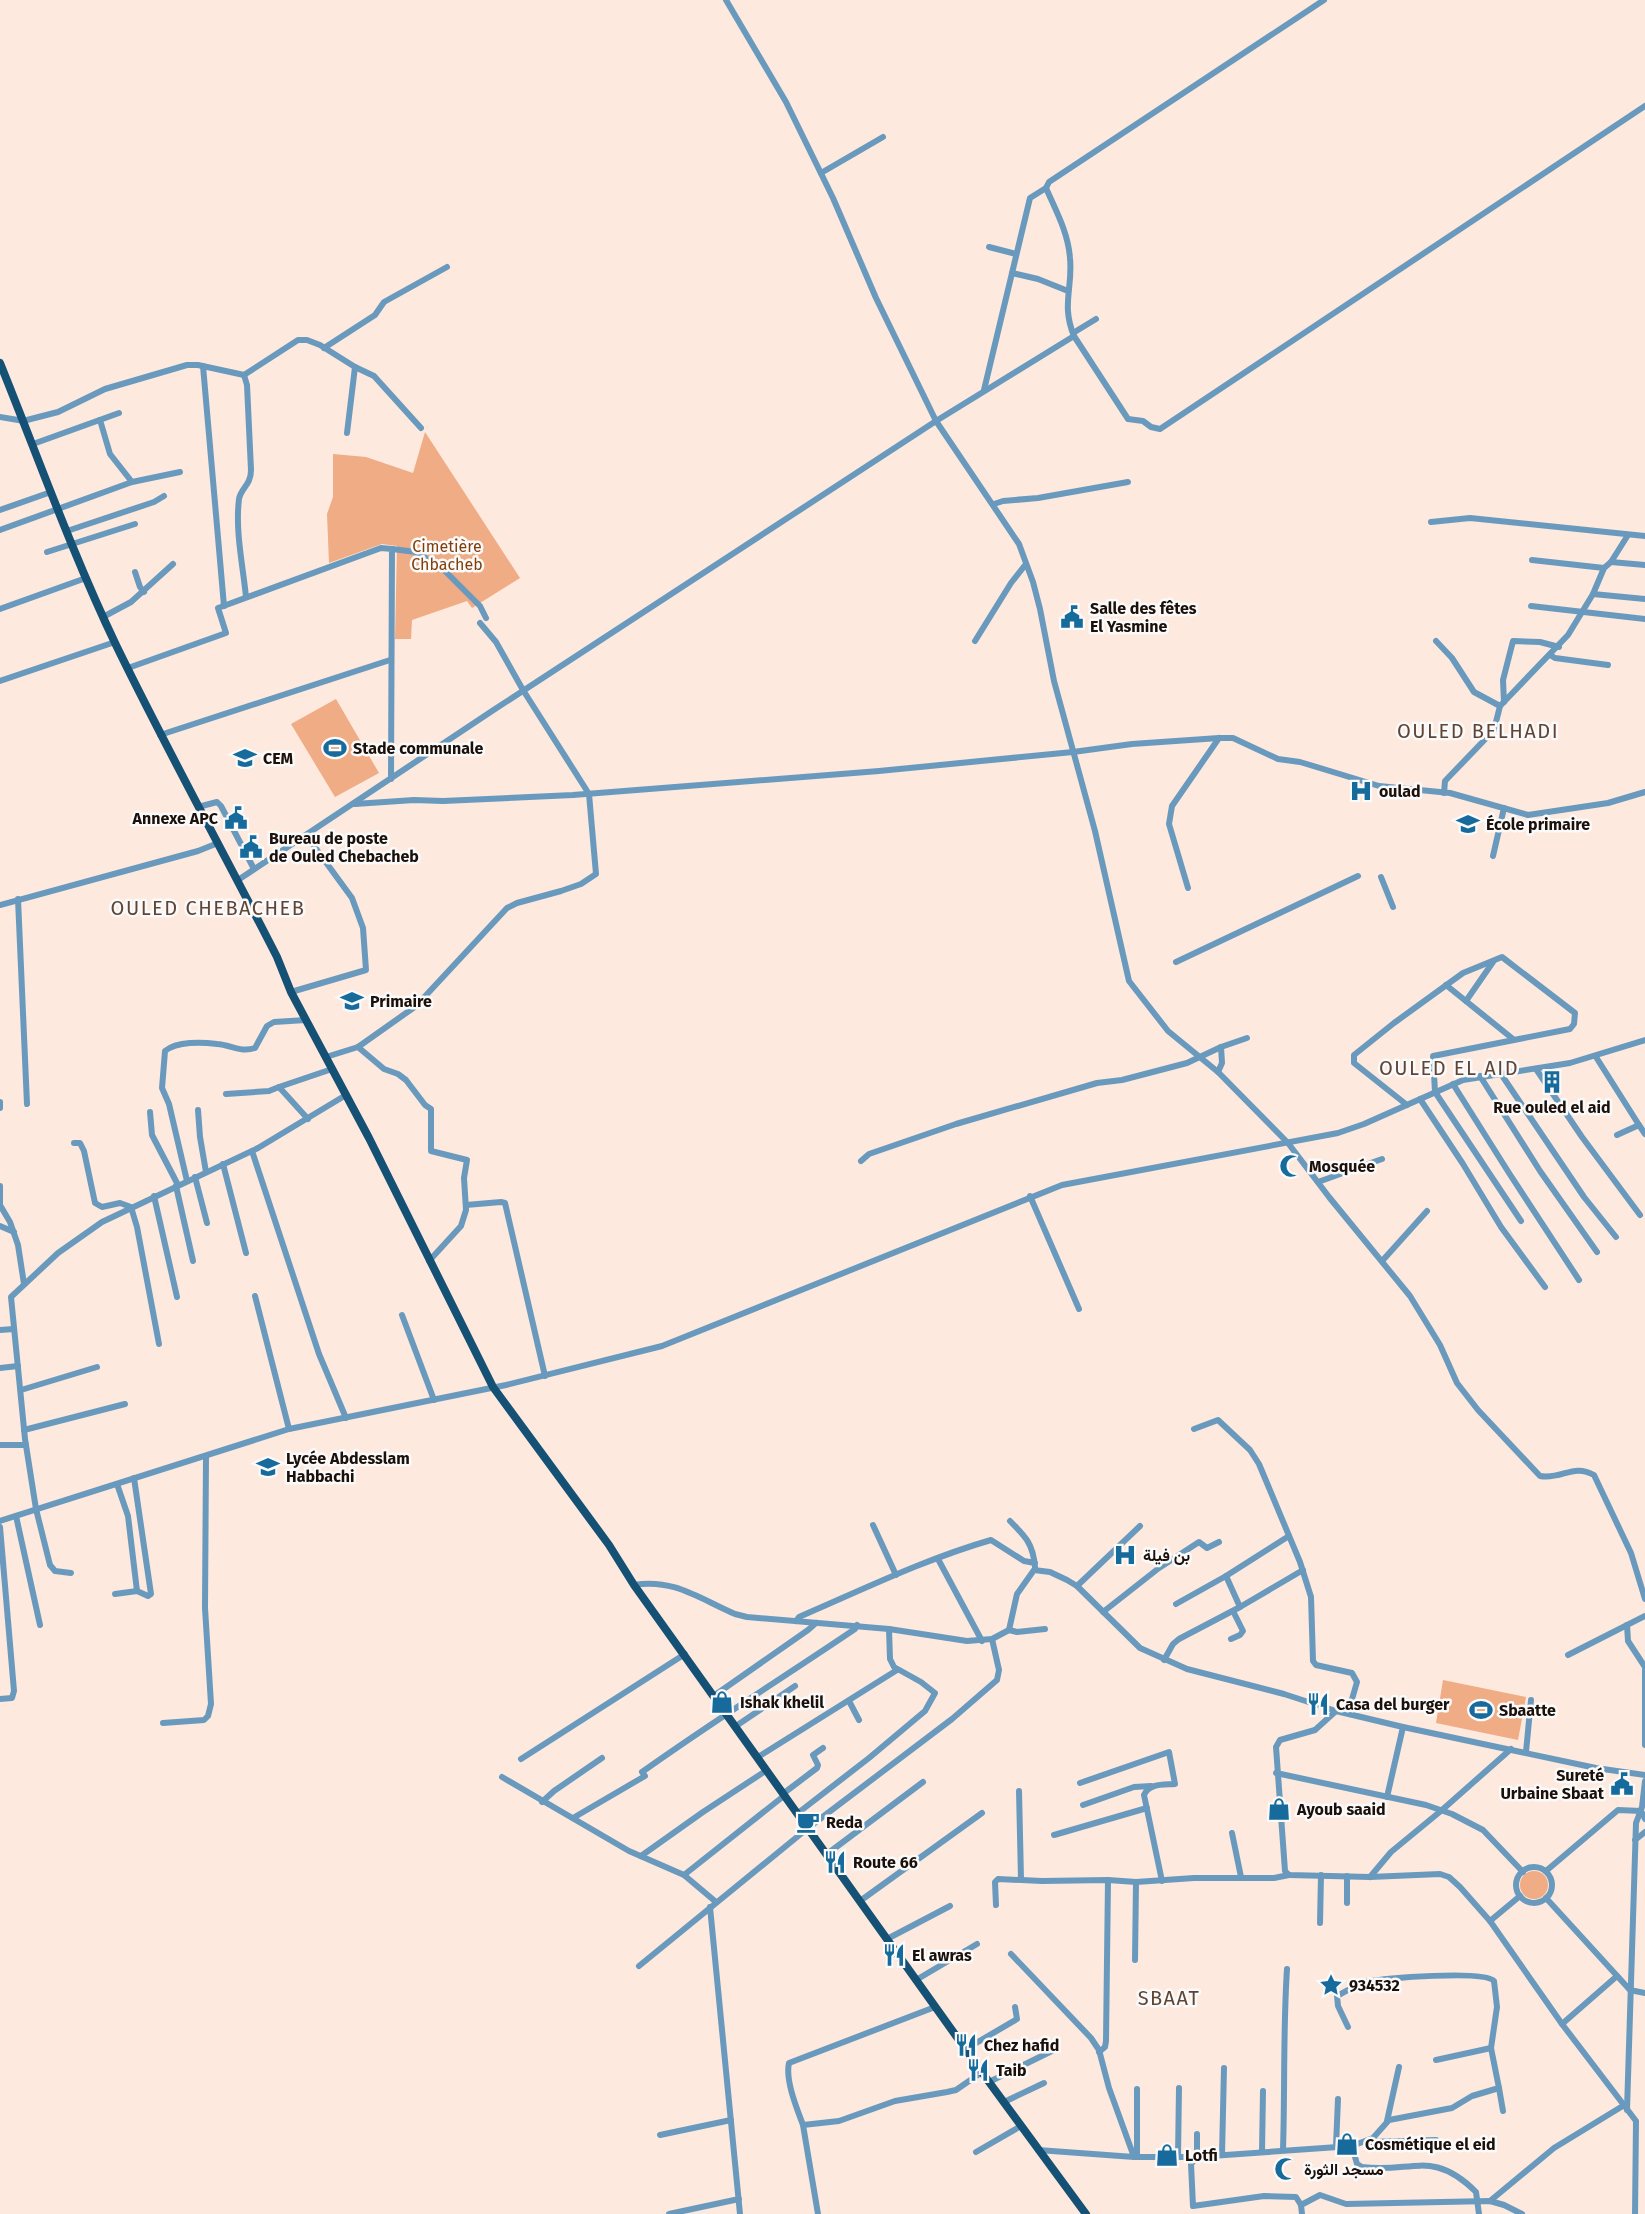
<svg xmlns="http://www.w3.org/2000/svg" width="1645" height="2214" font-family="'Fira Sans',Vazirmatn,sans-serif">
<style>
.green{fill:#efac85}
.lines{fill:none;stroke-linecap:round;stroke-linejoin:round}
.minor{stroke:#699abe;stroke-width:6}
.major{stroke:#155175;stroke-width:8}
.labels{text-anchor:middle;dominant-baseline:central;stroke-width:5;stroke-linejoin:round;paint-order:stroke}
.park-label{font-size:16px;fill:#813e09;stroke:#fafafa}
.poi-label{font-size:16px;font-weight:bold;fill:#1c100a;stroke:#fafafa;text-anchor:start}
.quarter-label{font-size:20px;letter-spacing:1.5px;fill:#604535;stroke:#fafafa}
</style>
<rect width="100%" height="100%" fill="#fde9dd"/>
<!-- green -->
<g class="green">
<polygon points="425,432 520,578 472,608 467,601 412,620 411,639 395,639 397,546 382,544 329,563 327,514 333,497 333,454 366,457 413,473"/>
<polygon points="336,699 379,773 335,797 291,724"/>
<polygon points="1443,1680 1526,1697 1518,1740 1436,1723"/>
<circle cx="1534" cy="1885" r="14"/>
</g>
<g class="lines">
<!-- minor -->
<g class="minor">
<path d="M726 0 786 102 833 198 876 298 936 421 1019 544 1033 582 1040 609 1054 681 1095 831 1129 981 1168 1031 1218 1072 1288 1143 1329 1197 1410 1296 1440 1345 1457 1383 1478 1410 1540 1476C1562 1480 1573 1463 1594 1475L1631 1553 1645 1599"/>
<polyline points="821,173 883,137"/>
<polyline points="1046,188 1049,182 1324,0"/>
<polyline points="989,247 1016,254"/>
<polyline points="1012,273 1038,279 1068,291"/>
<polyline points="1073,333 1096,319"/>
<polyline points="324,348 375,315 384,302 447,267"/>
<polyline points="203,366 224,606"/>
<path d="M244 375 247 385 251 470C251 485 241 488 239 499 235 531 243 566 246 597"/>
<path d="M984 390 1030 198 1046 188C1056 211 1068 232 1070 258 1073 288 1061 305 1074 336"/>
<polyline points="0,417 24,421"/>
<polyline points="100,420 110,454 132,482"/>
<polyline points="23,421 58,412 105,389 187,365 198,365 244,375 298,340 307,340 320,345 355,367 374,376 421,428"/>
<polyline points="347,433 355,367"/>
<polyline points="33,444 119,413"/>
<polyline points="994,504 1003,501 1038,498 1128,482"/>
<polyline points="0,510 51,492"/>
<polyline points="1431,522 1470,518 1645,536"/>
<polyline points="0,530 132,482 180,472"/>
<polyline points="67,531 154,502 164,496"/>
<polyline points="392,549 416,552 444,570 480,606 486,618"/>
<polyline points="47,552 135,524"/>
<polyline points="1532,560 1604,568"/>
<polyline points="1611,562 1645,565"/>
<polyline points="135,572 140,587 144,592"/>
<polyline points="1593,594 1645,599"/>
<polyline points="1531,606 1645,619"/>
<polyline points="0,609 86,578"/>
<polyline points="103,617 131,602 173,564"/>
<polyline points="975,641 1011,583 1026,564"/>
<polyline points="1436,641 1452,658 1474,692 1500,706 1494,730 1445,781 1444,793"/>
<polyline points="1550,655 1555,658 1608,665"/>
<polyline points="128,668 226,633 218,608 381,548 392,549 391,779"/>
<polyline points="0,681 115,642"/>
<polyline points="1504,702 1503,680 1513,641 1540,642 1559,647"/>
<polyline points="1500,706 1568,635 1593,594 1604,568 1611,562 1628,535"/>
<polyline points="160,735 390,660"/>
<polyline points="355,804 414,800 443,801 573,795 879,771 1073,752 1132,744 1219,738 1233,738 1278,759 1300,762 1379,786 1450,793 1528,815 1608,803 1645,792"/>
<polyline points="198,807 217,802 221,806 254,869"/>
<polyline points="1493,856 1504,808"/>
<polyline points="1381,877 1393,907"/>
<polyline points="238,880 492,711 936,421 1074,336 1128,419 1143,421 1151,427 1160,429 1645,106"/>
<polyline points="1188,888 1169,824 1172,806 1219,738"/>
<polyline points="18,899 27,1104"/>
<polyline points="0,905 198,851 218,843"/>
<polyline points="1176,962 1358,876"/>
<polyline points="1446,985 1513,1039"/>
<polyline points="291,992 366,970 363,928 352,898 306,835"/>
<polyline points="1466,1001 1493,962"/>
<polyline points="358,1047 384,1069 398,1074 406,1080 425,1105 431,1109 431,1151 467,1160 464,1178 466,1210 461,1226 429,1261"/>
<polyline points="326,1057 358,1047 416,1006 507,908 517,903 561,891 581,884 596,874 589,794 523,690 496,642 480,623"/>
<polyline points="1596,1057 1639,1125"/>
<polyline points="1536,1069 1582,1137 1640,1215"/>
<polyline points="1218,1072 1222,1063 1221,1047"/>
<polyline points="1501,1074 1584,1197 1616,1237"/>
<polyline points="1480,1076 1540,1171 1597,1252"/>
<polyline points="1453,1084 1509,1173 1579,1280"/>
<polyline points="226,1094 269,1091 279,1087"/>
<polyline points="1420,1099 1463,1164 1501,1227 1545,1287"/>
<polyline points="0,1102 0,1108"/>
<polyline points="1407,1105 1354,1063 1354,1055 1394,1023 1463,973 1502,957 1575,1013 1574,1024 1570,1029 1433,1056 1435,1092 1521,1221"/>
<polyline points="198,1110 200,1137 206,1172"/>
<polyline points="150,1112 152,1135 178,1185"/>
<polyline points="308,1119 279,1087 332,1069"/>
<polyline points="1617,1135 1639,1125 1645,1134"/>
<polyline points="74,1143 80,1143 84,1151 95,1203 102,1207 120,1203 131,1207 137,1227 159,1344"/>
<polyline points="252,1151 319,1354 346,1418"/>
<polyline points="861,1161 869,1154 956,1124 1097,1083 1122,1080 1187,1063 1221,1047 1247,1038"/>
<polyline points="223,1164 246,1253"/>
<polyline points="195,1177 207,1223"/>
<path d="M187 1181 169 1104 162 1088 165 1051C177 1041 202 1042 217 1044 231 1045 241 1053 255 1048L267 1026 274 1022 306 1020"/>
<polyline points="1318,1182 1382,1159"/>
<polyline points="0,1186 0,1205 10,1222 18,1245 24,1284"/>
<polyline points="176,1186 193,1261"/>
<polyline points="154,1196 177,1297"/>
<polyline points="1030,1196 1079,1309"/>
<polyline points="466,1205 501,1202 505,1203 545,1376"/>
<polyline points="0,1226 14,1232"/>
<polyline points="1383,1260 1427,1211"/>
<polyline points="255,1296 289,1429"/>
<polyline points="402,1315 434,1400"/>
<polyline points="0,1330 14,1329"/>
<polyline points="0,1368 18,1366"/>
<polyline points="21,1390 97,1367"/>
<polyline points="1194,1429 1218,1420 1250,1450 1259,1464 1300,1562 1311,1597 1313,1661 1316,1665 1352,1673 1357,1682 1348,1713"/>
<polyline points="24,1430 125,1404"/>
<polyline points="0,1445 26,1445"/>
<polyline points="117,1484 128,1516 137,1591"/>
<polyline points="16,1516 40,1625"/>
<polyline points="0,1521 289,1429 506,1385 662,1346 1062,1185 1338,1133 1364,1124 1463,1080 1570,1063 1645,1040"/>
<path d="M1010 1521C1026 1537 1033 1544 1035 1567"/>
<polyline points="873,1525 896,1575"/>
<polyline points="0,1527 14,1691 12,1698 0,1699"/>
<polyline points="938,1559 982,1641"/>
<polyline points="71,1573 55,1571 50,1565 36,1509 25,1439 11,1297 58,1253 102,1222 258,1148 346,1095"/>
<path d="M634 1585C673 1578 700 1599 735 1614L747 1617 889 1629 967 1641 992 1639 1009 1630 1017 1594 1034 1570 1050 1572 1067 1580 1077 1586 1140 1648 1187 1669 1284 1694 1336 1711 1403 1727 1596 1768 1645 1775"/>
<polyline points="1077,1586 1140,1526"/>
<polyline points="115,1594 137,1591 148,1596 151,1594 134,1478"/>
<polyline points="1176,1604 1226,1576 1289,1536"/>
<polyline points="1240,1607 1303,1570"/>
<polyline points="1103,1612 1159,1568 1199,1542 1207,1548 1219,1542"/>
<path d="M796 1621 799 1617C862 1590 925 1559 991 1540L1024 1561 1035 1563"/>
<polyline points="1627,1625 1628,1641 1645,1667"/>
<polyline points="1009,1630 1017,1632 1045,1629"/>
<polyline points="1231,1639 1240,1635 1243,1631 1233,1611"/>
<polyline points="1568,1655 1645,1616"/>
<polyline points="1164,1660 1173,1644 1179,1639 1240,1607 1226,1576"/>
<polyline points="1645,1670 1645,1745"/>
<polyline points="715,1695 808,1630 816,1623"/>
<polyline points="849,1701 859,1720"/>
<polyline points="1336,1711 1315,1730 1280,1740 1276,1747 1285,1871 1289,1875 1370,1877 1440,1874 1449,1877 1460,1887 1490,1921 1562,2024 1636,2121 1635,2214"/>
<polyline points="163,1723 204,1720 208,1716 211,1704 205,1608 206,1456"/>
<polyline points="736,1726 795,1686"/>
<polyline points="1526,1752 1531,1700"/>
<polyline points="758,1757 897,1670"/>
<polyline points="521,1759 685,1654"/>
<polyline points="1276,1773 1426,1805 1452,1814 1483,1830 1523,1872"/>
<polyline points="502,1777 629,1851 684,1875 716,1902"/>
<path d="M1080 1783 1169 1752 1175 1784C1164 1785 1149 1783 1144 1795L1162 1881"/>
<polyline points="1019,1791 1021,1879"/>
<polyline points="784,1793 817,1768 818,1765 813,1755 823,1748"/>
<polyline points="1387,1797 1403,1727"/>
<polyline points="542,1802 554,1791 602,1758"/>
<polyline points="1083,1805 1134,1787 1151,1786"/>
<polyline points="798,1813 869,1758 925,1711 935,1693 921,1682 894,1667 890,1659 889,1629"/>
<path d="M573 1818 645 1776 642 1772C712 1722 784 1677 855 1629L857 1625"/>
<polyline points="1232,1833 1241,1877"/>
<polyline points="1054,1835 1147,1808"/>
<polyline points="1635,1840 1645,1832"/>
<polyline points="827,1854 923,1782"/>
<polyline points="641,1856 703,1812 767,1770"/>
<circle cx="1534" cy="1885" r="18"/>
<polyline points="1546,1871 1618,1810 1641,1811 1645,1819"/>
<polyline points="684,1875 785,1795"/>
<polyline points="1347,1876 1347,1903"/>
<polyline points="1370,1877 1391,1852 1442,1810 1511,1749"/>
<polyline points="1546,1898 1630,1990 1645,1993"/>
<polyline points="860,1901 982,1813"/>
<polyline points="996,1905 995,1882 998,1879 1042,1881 1108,1880 1136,1882 1194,1878 1274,1878 1289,1875"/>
<polyline points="710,1907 740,2214"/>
<polyline points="1490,1921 1520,1896"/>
<polyline points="1320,1923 1321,1875"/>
<polyline points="887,1939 950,1906"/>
<polyline points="1011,1954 1091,2038 1099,2050 1109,2088 1134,2157"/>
<polyline points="1135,1960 1136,1882"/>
<polyline points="639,1966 808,1828 952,1719 997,1680 999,1670 992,1639"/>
<polyline points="916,1980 977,1944"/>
<polyline points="1562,2024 1617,1976"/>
<path d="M1348 2027 1338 2006 1337 1996C1346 1991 1356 1985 1366 1982 1384 1978 1484 1970 1494 1981L1497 2007 1491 2048 1499 2088 1472 2096 1452 2108 1389 2120 1373 2138 1352 2146"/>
<polyline points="966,2049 1017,2019 1015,2007"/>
<polyline points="1099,2052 1105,2047 1106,2041 1108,1880"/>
<polyline points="1436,2060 1491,2048"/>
<polyline points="989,2082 1056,2049"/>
<polyline points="1499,2088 1503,2111"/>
<polyline points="1137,2089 1137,2157"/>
<polyline points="1004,2102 1044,2083"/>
<polyline points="1627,2110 1636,1823 1642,1807 1645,1781"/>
<polyline points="1387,2121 1399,2067"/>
<path d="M803 2125C797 2109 785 2080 789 2063L935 2007"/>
<polyline points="1197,2134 1197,2157 1191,2164 1193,2206 1264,2196 1296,2197 1301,2205"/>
<polyline points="660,2135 731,2120"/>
<polyline points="1368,2142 1436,2140"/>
<polyline points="1336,2146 1338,2099"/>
<path d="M1038 2150 1134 2157H1197L1352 2146 1357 2164 1362 2167C1411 2174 1432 2148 1476 2192L1479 2214"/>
<path d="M1283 2150C1285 2089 1283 2029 1287 1969"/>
<polyline points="976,2152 1021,2126"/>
<polyline points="1262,2152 1263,2091"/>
<polyline points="1222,2155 1224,2068"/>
<polyline points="1178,2157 1179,2088"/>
<polyline points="1490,2201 1554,2148 1626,2104"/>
<polyline points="669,2214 739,2199"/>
<polyline points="818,2214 803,2125 839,2121 895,2101 947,2092 956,2090 982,2072"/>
<polyline points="1302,2214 1301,2205 1320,2195 1346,2204 1490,2201 1504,2205 1522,2214"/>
</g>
<!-- major -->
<path class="major" d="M0 363C38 457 72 553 116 645 167 750 224 853 277 957L291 992 369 1138 493 1387 609 1545 634 1585 989 2082 1086 2214"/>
</g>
<!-- icons -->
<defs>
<g id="civic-bare" transform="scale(1.8)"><path d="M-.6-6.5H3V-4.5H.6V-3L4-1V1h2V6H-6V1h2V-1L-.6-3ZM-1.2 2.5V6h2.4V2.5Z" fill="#176b9c" stroke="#fafafa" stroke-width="2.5" paint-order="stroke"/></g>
<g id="stadium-bare" transform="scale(1.8)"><path d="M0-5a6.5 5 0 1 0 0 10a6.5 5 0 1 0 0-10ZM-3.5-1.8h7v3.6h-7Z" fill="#176b9c" stroke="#fafafa" stroke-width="2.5" paint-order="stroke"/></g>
<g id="school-bare" transform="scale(1.8)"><path d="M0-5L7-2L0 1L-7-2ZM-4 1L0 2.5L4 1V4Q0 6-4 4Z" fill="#176b9c" stroke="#fafafa" stroke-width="2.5" paint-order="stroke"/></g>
<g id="hospital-bare" transform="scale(1.8)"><path d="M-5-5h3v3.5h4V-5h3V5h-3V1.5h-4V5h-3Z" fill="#176b9c" stroke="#fafafa" stroke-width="2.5" paint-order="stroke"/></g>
<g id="building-bare" transform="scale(1.8)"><path d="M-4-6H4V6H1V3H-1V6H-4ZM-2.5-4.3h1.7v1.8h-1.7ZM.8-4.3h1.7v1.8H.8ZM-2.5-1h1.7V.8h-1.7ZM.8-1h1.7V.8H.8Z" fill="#176b9c" stroke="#fafafa" stroke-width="2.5" paint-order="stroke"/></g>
<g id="mosque-bare" transform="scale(1.8)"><path d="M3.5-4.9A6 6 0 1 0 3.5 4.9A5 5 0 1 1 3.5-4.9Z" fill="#176b9c" stroke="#fafafa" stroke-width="2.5" paint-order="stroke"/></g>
<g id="shop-bare" transform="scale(1.8)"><path d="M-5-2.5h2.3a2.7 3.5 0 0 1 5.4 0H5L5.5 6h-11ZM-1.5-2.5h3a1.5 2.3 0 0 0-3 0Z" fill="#176b9c" stroke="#fafafa" stroke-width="2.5" paint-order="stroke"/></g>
<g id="restaurant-bare" transform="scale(1.8)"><path d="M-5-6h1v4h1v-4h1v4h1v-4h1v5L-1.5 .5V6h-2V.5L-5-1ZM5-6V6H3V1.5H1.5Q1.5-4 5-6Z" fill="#176b9c" stroke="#fafafa" stroke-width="2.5" paint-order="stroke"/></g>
<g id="cafe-bare" transform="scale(1.8)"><path d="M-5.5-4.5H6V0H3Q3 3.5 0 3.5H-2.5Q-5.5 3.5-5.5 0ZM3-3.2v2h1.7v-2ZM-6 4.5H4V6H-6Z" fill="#176b9c" stroke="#fafafa" stroke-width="2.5" paint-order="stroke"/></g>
<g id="sight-bare" transform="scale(1.8)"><path d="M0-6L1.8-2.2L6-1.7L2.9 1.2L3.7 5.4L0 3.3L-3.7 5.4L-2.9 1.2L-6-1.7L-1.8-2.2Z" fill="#176b9c" stroke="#fafafa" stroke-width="2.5" paint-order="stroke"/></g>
</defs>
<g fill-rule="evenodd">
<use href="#civic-bare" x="1072" y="617"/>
<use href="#stadium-bare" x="335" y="748"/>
<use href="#school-bare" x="245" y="758"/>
<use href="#hospital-bare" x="1361" y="791"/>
<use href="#civic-bare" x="236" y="818"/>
<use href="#school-bare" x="1468" y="824"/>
<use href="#civic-bare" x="251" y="847"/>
<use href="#school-bare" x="352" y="1001"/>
<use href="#building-bare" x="1552" y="1082"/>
<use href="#mosque-bare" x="1291" y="1166"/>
<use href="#school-bare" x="268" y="1467"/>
<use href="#hospital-bare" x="1125" y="1555"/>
<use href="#shop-bare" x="722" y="1702"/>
<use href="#restaurant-bare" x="1318" y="1704"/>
<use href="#stadium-bare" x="1481" y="1710"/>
<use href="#civic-bare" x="1622" y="1784"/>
<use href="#shop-bare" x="1279" y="1809"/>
<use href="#cafe-bare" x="808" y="1822"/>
<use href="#restaurant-bare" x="835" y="1862"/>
<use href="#restaurant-bare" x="894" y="1955"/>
<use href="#sight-bare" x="1331" y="1985"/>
<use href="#restaurant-bare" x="966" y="2045"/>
<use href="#restaurant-bare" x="978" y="2070"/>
<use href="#shop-bare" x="1347" y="2144"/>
<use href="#shop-bare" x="1167" y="2155"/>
<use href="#mosque-bare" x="1286" y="2169"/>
</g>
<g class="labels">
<!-- park labels -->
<g class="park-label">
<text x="447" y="546">Cimetière<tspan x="447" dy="18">Chbacheb</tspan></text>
</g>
<!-- poi labels -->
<g class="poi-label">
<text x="1090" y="608">Salle des fêtes<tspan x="1090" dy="18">El Yasmine</tspan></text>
<text x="353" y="748">Stade communale</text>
<text x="263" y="758">CEM</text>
<text x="1379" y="791">oulad</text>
<text x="218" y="818" text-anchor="end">Annexe APC</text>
<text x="1486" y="824">École primaire</text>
<text x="269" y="838">Bureau de poste<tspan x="269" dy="18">de Ouled Chebacheb</tspan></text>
<text x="370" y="1001">Primaire</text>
<text x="1552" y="1107" text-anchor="middle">Rue ouled el aid</text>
<text x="1309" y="1166">Mosquée</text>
<text x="286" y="1458">Lycée Abdesslam<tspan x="286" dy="18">Habbachi</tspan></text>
<text x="1143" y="1555">بن فيلة</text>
<text x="740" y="1702">Ishak khelil</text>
<text x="1336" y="1704">Casa del burger</text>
<text x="1499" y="1710">Sbaatte</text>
<text x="1604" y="1775" text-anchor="end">Sureté<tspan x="1604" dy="18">Urbaine Sbaat</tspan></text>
<text x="1297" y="1809">Ayoub saaid</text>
<text x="826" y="1822">Reda</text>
<text x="853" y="1862">Route 66</text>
<text x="912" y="1955">El awras</text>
<text x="1349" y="1985">934532</text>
<text x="984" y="2045">Chez hafid</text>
<text x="996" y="2070">Taib</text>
<text x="1365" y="2144">Cosmétique el eid</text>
<text x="1185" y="2155">Lotfi</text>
<text x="1304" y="2169">مسجد الثورة</text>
</g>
<!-- quarter labels -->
<g class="quarter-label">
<text x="1478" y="731">OULED BELHADI</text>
<text x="208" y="908">OULED CHEBACHEB</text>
<text x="1449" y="1068">OULED EL AID</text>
<text x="1169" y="1998">SBAAT</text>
</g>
</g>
</svg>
